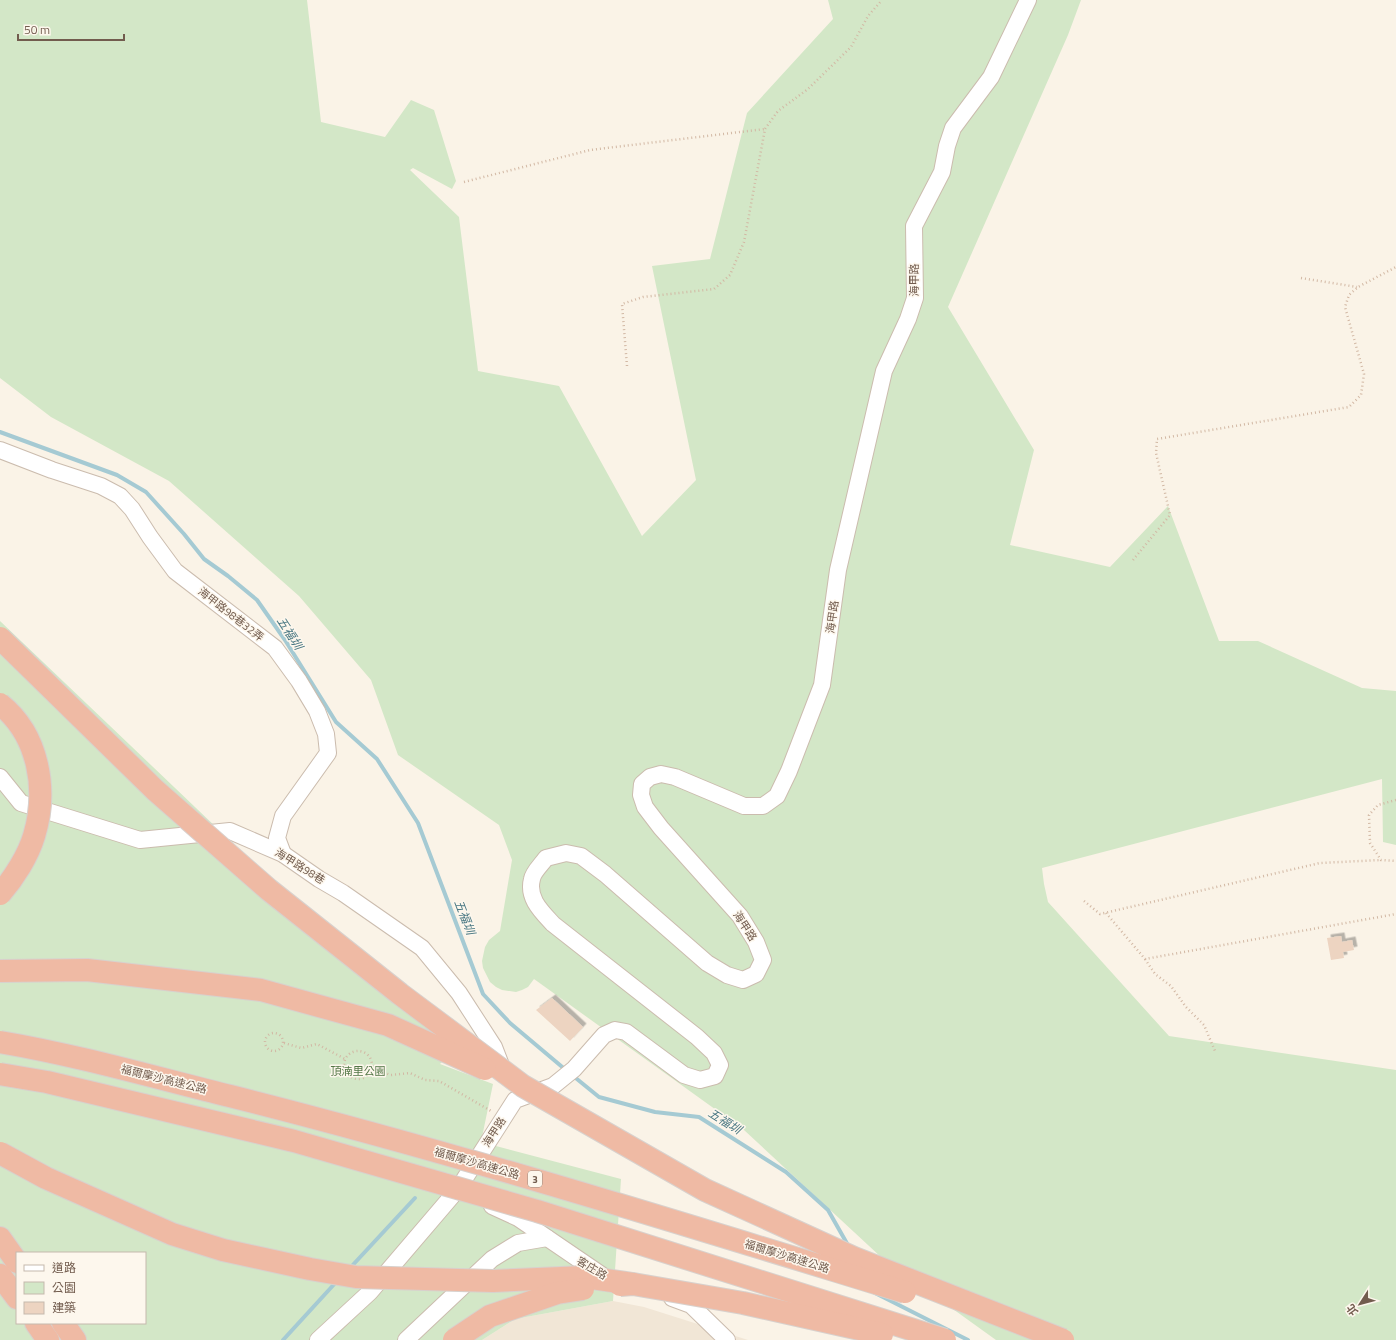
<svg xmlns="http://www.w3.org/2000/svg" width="1396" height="1340" font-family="'Titillium Web','Noto Sans TC',sans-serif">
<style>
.residential{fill:#f1e6d6}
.green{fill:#d3e7c7;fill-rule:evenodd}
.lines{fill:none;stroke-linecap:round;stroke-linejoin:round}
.stream{stroke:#a5cad3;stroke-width:4}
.building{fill:#edd4c1;filter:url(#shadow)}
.minor-casing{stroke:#cbbcae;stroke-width:18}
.highway-casing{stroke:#d8d1cd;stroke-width:24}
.path{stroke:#d2b8a4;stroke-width:2.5;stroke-dasharray:1 3;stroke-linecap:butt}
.minor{stroke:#fff;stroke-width:16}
.highway{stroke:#efbaa4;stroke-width:22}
.highway-bridge-casing{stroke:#d8d1cd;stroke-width:24;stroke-linecap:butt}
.highway-bridge{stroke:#efbaa4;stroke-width:22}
.labels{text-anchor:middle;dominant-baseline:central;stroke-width:3;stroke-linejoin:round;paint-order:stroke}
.shield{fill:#fdf7ed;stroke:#9c8a7e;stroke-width:1}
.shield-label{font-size:10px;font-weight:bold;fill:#725c4e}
.street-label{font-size:11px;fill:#725c4e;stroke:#fdf7ed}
.park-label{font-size:11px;fill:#547747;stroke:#fdf7ed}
.water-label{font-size:12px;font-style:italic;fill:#4a7883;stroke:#fdf7ed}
</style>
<defs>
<filter id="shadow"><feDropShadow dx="3.5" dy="-3.5" stdDeviation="0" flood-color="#0004"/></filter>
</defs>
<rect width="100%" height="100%" fill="#faf3e7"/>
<!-- residential -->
<polygon class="residential" points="613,1301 644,1307 748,1340 482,1340 515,1319"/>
<!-- green -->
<g class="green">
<polygon points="0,0 307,0 321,122 385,137 411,100 434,110 456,181 452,189 413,168 410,170 459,217 478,371 559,386 642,536 696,480 652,266 710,259 747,113 833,19 828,0 1081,0 1068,35 948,307 1034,450 1010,545 1110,567 1168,506 1219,641 1258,641 1362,688 1396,691 1396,845 1383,842 1382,779 1042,868 1044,884 1048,902 1169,1036 1396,1070 1396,1340 996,1340 882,1258 744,1130 534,979 528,987 522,990 516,992 502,990 496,987 490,982 483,968 482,961 485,947 489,940 500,931 512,860 499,825 398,755 371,680 299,596 169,481 51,417 0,378"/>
<path d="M0 621 304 911 470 1034 440 1064 493 1084 481 1142 621 1179 613 1301 515 1319 482 1340H0ZM17 1253H145V1323H17Z"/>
</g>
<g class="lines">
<!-- stream -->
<g class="stream">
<polyline points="0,432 117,475 146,492 184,534 204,559 228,576 257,600 285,640 336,722 377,759 418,823 483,994 510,1023 567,1071"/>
<polyline points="572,1075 599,1097 655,1112 699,1117 786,1172 828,1210 849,1247"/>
<polyline points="350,1268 415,1198"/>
<polyline points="875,1293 968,1340"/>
<polyline points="283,1340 338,1280"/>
</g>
</g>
<!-- building -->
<g class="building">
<polygon points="1341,936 1342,942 1352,940 1354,950 1343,952 1344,958 1331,960 1327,938"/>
<polygon points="552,998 583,1027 570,1041 536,1010"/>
</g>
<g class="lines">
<!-- minor casing -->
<g class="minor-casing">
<g id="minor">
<polyline points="0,450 52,470 101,486 120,496 132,509 150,537 175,571 275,648 299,681 317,711 326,734 328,753 283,816 277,838 283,854"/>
<polyline points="0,777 21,803 140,840 230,831 283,854 319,879 343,893 422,948 459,993 494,1047 504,1073"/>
<polyline points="492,1206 518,1218 606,1278"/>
<polyline points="672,1298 691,1305 727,1340"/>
<path d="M318 1340 370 1292 458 1189 515 1100 553 1086 574 1069 604 1035 615 1030 626 1032 684 1075 700 1080 715 1076 720 1065 714 1053 697 1037 553 924C541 911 527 898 532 879 533 872 542 864 546 858L566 853 581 856 605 874 707 963 727 975 743 980 756 974 763 960 756 942 740 916 661 828 645 807 641 795 642 784 650 777 661 774 675 777 744 806H763L777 796 789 771 822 685 838 570 884 371 908 319 915 298 914 226 942 172 947 146 953 128 991 77 1028 0"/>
<polyline points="406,1340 492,1259 518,1243 547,1238"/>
</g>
</g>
<!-- highway casing -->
<g class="highway-casing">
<g id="highway">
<polyline points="0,1238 17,1262"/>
<polyline points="0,1275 17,1298"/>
<polyline points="36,1323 48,1340"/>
<polyline points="63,1323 75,1340"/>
</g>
</g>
<!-- path -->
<g class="path">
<polyline points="464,182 590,150 765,129"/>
<polyline points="1301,278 1357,287"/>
<polyline points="627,366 622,304 643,297 714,289 730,275 744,242 765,129 778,111 808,89 851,47 868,16 882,0"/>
<polyline points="1133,560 1170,515 1156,453 1157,439 1349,407 1361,395 1364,374 1345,307 1349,295 1358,287 1396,267"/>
<polyline points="1396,800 1378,805 1369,815 1370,843 1381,860 1396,861"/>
<polyline points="1084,901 1100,914 1320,863 1381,860"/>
<polyline points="1106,913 1145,959 1396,914"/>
<polyline points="1145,959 1155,974 1171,986 1186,1007 1204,1025 1215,1051"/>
<circle cx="274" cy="1042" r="9"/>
<polyline points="284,1043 301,1048 317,1044 345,1059"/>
<circle cx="358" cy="1065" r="14"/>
<polyline points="372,1069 391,1075 410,1073 425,1080 439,1081 491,1111"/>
</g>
<!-- minor -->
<use href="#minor" class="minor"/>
<!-- highway -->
<use href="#highway" class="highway"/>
<!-- highway-bridge casing -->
<g class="highway-bridge-casing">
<g id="highway-bridge">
<polyline points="0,638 155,790 269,890 400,994 523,1086 705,1190 854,1258 1063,1340"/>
<path d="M0 704C39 735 48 790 34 836 28 856 14 878 0 894"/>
<polyline points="0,971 87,970 261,990 388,1025 485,1069"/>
<path d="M0 1042C77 1055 153 1077 230 1096 457 1153 680 1223 905 1292"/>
<polyline points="0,1074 47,1082 294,1141 537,1211 945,1340"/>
<polyline points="0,1153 46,1178 172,1234 223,1250 310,1269 356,1277 493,1281 585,1277 633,1284"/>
<polyline points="620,1285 633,1284 743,1303 882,1334"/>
<polyline points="454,1340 490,1316 557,1293 583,1289"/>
</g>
</g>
<!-- highway-bridge -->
<use href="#highway-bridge" class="highway-bridge"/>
</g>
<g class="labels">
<!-- shield labels -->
<rect class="shield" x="528" y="1171" width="14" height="16" rx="3"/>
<g class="shield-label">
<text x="535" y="1179">3</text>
</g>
<!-- street labels -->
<g class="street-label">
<text transform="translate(914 280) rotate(-90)">海甲路</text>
<text transform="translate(231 614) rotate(38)">海甲路98巷32弄</text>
<text transform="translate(832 617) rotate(-82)">海甲路</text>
<text transform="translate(300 866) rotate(32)">海甲路98巷</text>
<text transform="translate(745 926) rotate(57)">海甲路</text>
<text transform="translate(164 1079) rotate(14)">福爾摩沙高速公路</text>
<text transform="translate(494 1132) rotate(-57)">海甲路</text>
<text transform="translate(477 1163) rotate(16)">福爾摩沙高速公路</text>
<text transform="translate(787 1256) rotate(17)">福爾摩沙高速公路</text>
<text transform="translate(592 1268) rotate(31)">客庄路</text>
</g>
<!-- park labels -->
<g class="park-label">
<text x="358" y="1071">頂湳里公園</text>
</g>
<!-- water labels -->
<g class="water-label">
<text transform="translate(290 633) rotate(57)">五福圳</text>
<text transform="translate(465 917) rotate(69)">五福圳</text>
<text transform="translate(725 1121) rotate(32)">五福圳</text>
</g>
</g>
<!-- legend -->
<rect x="16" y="1252" width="130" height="72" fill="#fdf7ed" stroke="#c5b9ad"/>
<rect x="24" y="1265" width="20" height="6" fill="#ffffff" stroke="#c5b9ad"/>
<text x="52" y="1272" font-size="12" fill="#725c4e">道路</text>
<rect x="24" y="1282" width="20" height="12" fill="#d3e7c7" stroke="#c5b9ad"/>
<text x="52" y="1292" font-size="12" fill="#725c4e">公園</text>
<rect x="24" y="1302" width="20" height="12" fill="#edd4c1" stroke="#c5b9ad"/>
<text x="52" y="1312" font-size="12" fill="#725c4e">建築</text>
<!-- north arrow -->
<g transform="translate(1360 1304) rotate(234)" stroke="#fdf7ed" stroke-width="3" paint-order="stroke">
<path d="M0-3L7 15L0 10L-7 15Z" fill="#725c4e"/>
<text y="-6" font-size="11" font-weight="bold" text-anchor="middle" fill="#725c4e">北</text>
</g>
<!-- scale -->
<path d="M18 34v6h106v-6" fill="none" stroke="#725c4e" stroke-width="2"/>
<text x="24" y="34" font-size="12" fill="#725c4e" stroke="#fdf7ed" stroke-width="3" paint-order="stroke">50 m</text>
</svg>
